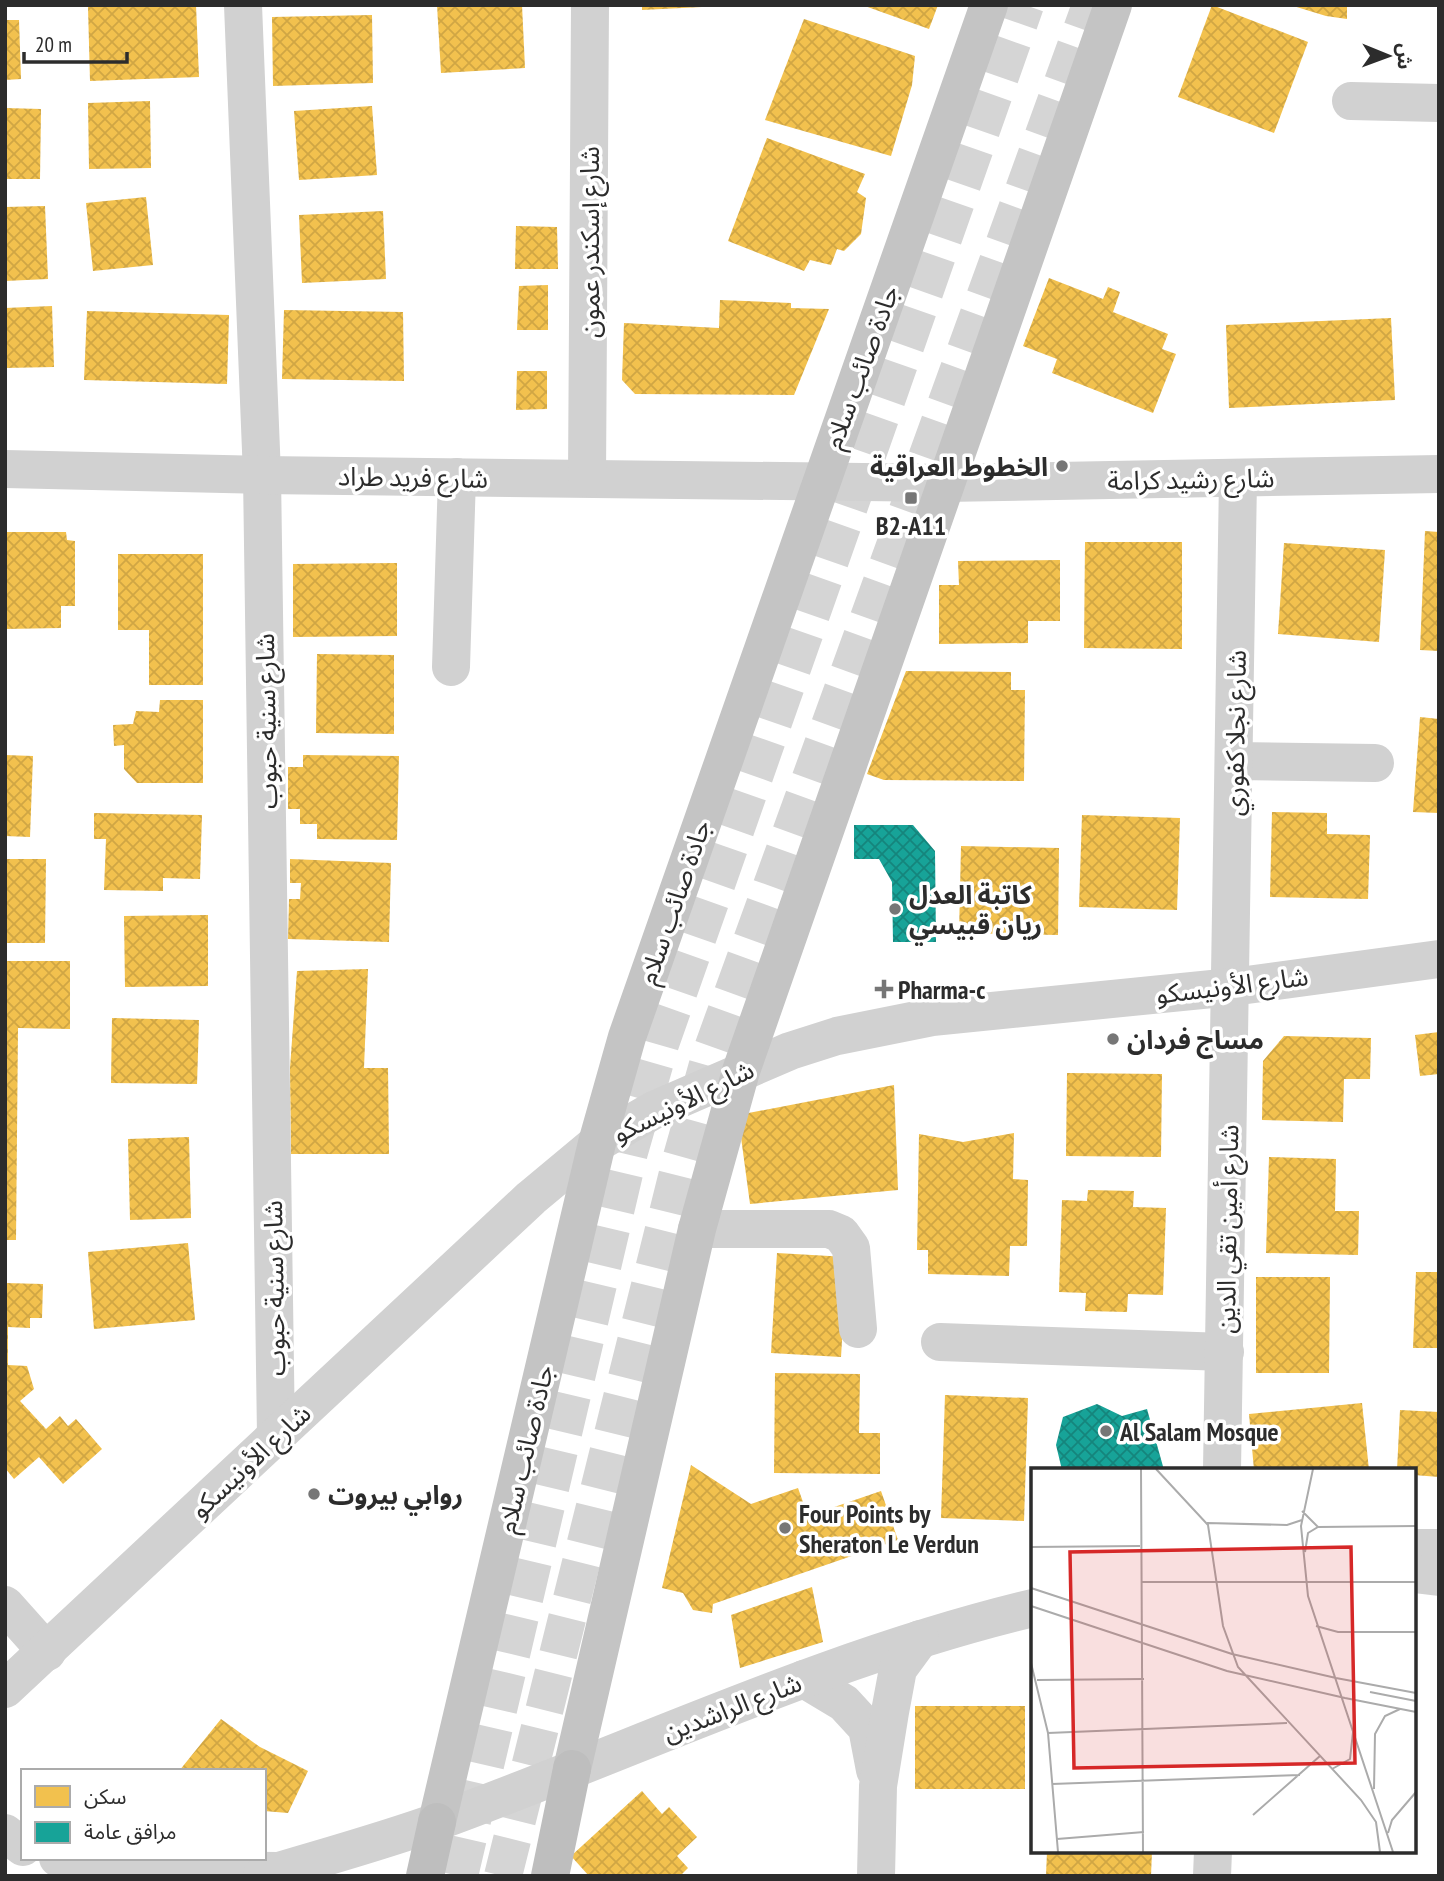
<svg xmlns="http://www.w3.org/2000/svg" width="1444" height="1881" font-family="'PT Sans Narrow','Noto Sans Arabic',sans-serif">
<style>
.homes{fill:url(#homes-cross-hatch)}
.public{fill:url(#public-cross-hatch)}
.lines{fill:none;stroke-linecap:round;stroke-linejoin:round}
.highway-tunnel{stroke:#d5d5d5;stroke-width:38;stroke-dasharray:38 19;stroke-linecap:butt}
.minor{stroke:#d1d1d1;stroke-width:38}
.major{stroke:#c4c4c4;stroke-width:38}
.highway{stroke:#bebebe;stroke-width:38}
.poi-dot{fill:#767676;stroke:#fff;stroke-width:2.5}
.labels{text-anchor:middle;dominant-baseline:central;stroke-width:7;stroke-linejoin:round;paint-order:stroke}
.street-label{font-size:26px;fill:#2c2c2c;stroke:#fff}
.poi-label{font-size:26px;font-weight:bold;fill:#2c2c2c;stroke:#fff;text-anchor:start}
.inset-road{fill:none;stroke:#ababab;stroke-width:2}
.view{fill:#d62828;fill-opacity:0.15;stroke:#d62828;stroke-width:3.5}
.inset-edge{fill:none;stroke:#2c2c2c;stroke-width:3.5}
</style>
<defs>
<pattern id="homes-cross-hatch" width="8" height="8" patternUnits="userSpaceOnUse" patternTransform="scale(1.75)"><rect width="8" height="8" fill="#f2c14e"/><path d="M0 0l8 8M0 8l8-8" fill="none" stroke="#d0a644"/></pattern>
<pattern id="public-cross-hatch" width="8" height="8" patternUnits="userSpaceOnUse" patternTransform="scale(1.75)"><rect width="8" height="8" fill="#17a398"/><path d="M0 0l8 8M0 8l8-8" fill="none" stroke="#15857c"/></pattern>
</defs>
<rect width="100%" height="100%" fill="#fff"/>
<!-- homes -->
<g class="homes">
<polygon points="196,5 199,77 90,81 88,7"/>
<polygon points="437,5 522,5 525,68 441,73"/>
<polygon points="642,5 702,5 702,7 642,10"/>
<polygon points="862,5 938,5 929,29"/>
<polygon points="1212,5 1308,42 1274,133 1178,97"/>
<polygon points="1290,5 1347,5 1347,19 1326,16"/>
<polygon points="372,15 373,83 273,86 272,17"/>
<polygon points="804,19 915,56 912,85 891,156 765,120"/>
<polygon points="5,20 19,20 21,79 5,80"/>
<polygon points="150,101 151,168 89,169 88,103"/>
<polygon points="372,106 377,175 299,180 294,111"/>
<polygon points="5,108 41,109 40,179 5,179"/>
<polygon points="767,138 865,174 857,192 866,198 861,234 844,251 837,249 831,265 810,260 804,271 728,241"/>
<polygon points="146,197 153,265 93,271 86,203"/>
<polygon points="45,206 48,279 5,281 5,207"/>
<polygon points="383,211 386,279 302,283 299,215"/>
<polygon points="516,226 557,227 558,269 515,269"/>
<polygon points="1049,278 1103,299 1108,287 1120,292 1113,312 1168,334 1162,349 1176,354 1153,413 1052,373 1057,359 1023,346"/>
<polygon points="548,285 548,330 517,330 519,286"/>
<polygon points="720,300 791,303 791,308 829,309 794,395 635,394 622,380 624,323 719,328"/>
<polygon points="52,306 54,367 5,368 5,308"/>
<polygon points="284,310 403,312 404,381 282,379"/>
<polygon points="87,311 229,315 227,384 84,380"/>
<polygon points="1391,318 1395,400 1229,408 1226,325"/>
<polygon points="517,371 547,371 547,409 516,410"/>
<polygon points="1425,531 1439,532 1439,651 1420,650"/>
<polygon points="7,532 66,532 67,540 75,541 75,606 61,606 61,628 5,629"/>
<polygon points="1085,542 1182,542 1182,649 1084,648"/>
<polygon points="1284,543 1385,550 1379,642 1278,634"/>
<polygon points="118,554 203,554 203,685 149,685 149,630 118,630"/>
<polygon points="1060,560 1060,621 1028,621 1028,643 939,644 939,585 959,585 958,561"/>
<polygon points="397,563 397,636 293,637 293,564"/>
<polygon points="317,654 394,655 394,734 316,733"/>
<polygon points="906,671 1011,672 1011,690 1025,690 1024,781 884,780 867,774"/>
<polygon points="160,700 203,700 203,783 137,783 124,769 124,745 114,746 113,725 133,724 136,711 159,712"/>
<polygon points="1420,717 1439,719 1439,813 1413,812"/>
<polygon points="5,755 33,756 30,837 5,836"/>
<polygon points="303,755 399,756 397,840 317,839 317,824 300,824 300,809 288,809 288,767 303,767"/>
<polygon points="1272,812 1327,813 1327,834 1370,835 1368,899 1270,897"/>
<polygon points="94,813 202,815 200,879 163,878 163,891 104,890 106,839 94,839"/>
<polygon points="1082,815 1180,818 1177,910 1079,907"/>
<polygon points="961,846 1059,848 1058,935 959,933"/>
<polygon points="5,859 46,859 45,943 5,943"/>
<polygon points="290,859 391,863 389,942 288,939 289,899 300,899 301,883 290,883"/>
<polygon points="208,915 208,986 125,987 124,916"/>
<polygon points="5,961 70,961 70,1029 18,1028 16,1240 5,1240"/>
<polygon points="368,969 364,1068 388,1068 389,1154 291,1154 290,1068 297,971"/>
<polygon points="112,1018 199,1020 197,1084 111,1083"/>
<polygon points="1439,1032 1439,1074 1420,1076 1415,1035"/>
<polygon points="1284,1036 1371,1038 1370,1079 1344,1079 1343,1122 1262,1120 1263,1061"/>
<polygon points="1067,1073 1162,1074 1161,1157 1066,1156"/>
<polygon points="894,1085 898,1190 750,1204 738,1115"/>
<polygon points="1014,1133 1013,1179 1028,1180 1027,1246 1010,1246 1009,1276 928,1274 928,1250 917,1250 919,1134 963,1142"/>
<polygon points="189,1137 191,1218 130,1220 128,1139"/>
<polygon points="1269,1157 1336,1159 1335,1211 1359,1211 1358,1255 1266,1253"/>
<polygon points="1088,1190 1134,1191 1133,1207 1166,1208 1163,1295 1128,1294 1127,1312 1085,1311 1086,1293 1059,1292 1062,1200 1087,1201"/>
<polygon points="188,1243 195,1320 94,1329 88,1252"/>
<polygon points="777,1253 847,1257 841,1357 771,1353"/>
<polygon points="1416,1272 1439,1272 1439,1348 1413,1348"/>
<polygon points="1256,1277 1330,1277 1329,1373 1256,1373"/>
<polygon points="5,1283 43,1284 42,1318 30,1318 30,1328 8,1327 8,1365 27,1366 34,1389 20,1401 46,1429 60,1416 68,1426 76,1419 102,1449 63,1484 39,1457 14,1479 5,1468"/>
<polygon points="775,1373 860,1374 859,1433 880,1433 880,1474 774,1473"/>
<polygon points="945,1395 1028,1398 1024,1521 941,1518"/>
<polygon points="1362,1403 1369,1470 1254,1470 1249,1414"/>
<polygon points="1400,1410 1439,1412 1439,1477 1414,1475 1414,1470 1397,1470"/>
<polygon points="691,1465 751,1504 798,1488 808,1516 881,1491 898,1540 713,1604 712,1613 693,1610 683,1593 662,1588"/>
<polygon points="812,1587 823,1642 740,1668 731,1615"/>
<rect x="915" y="1706" width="110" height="83"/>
<polygon points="221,1719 260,1747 308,1771 288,1813 264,1811 264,1771 179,1771"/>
<polygon points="642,1791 662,1814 669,1807 697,1837 677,1856 688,1868 680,1876 589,1876 571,1856"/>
<polygon points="1047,1851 1152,1851 1151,1876 1046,1876"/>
</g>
<!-- public -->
<g class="public">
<polygon points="854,825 913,825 935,851 936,942 893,942 892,882 879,859 854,859"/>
<polygon points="1097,1404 1122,1416 1147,1409 1164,1470 1062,1470 1056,1445 1063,1417"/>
</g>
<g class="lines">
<!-- highway-tunnel -->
<g class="highway-tunnel">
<polyline points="459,1876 629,1152 660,1044 1025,5"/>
<polyline points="503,1876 682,1157 711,1054 1091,5"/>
</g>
<!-- minor -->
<g class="minor">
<polyline points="243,5 262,475 276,1436"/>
<polyline points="1351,101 1439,103"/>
<polyline points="5,469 262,475 944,483 1439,474"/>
<polyline points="587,478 590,5"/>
<polyline points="451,667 457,477"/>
<polyline points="1235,761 1375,763"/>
<polyline points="697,1229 829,1229 841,1234 851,1248 858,1329"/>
<polyline points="940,1342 1225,1352"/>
<polyline points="1222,1470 1238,479"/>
<polyline points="1414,1548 1439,1548"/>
<polyline points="1414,1574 1439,1577"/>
<polyline points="5,1605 47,1652"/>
<polyline points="804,1679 844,1703 867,1728 875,1770"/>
<polyline points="5,1689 531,1198 597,1143 654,1110 790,1051 837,1036 932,1017 1232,987 1439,959"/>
<polyline points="5,1833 23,1847"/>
<polyline points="58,1858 133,1869 277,1871"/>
<path d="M262 1876C321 1858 381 1842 439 1821 636 1749 828 1657 1033 1608"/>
<polyline points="876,1876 878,1786 890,1712 898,1669 920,1639"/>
<polyline points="1212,1876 1213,1851"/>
</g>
<!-- major -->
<g class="major">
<polyline points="572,1769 697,1229 741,1071 1113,5"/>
<polyline points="437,1822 597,1143 627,1037 989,5"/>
</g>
<!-- highway -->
<g class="highway">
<polyline points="425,1876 437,1822"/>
<polyline points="550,1876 572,1769"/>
</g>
</g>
<!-- markers -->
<g class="poi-dot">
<circle cx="1062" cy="466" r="7"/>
<rect x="904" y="491" width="14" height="14" rx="3.5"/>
<circle cx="895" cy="909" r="7"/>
<path d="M880.5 978.5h7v7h7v7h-7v7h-7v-7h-7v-7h7z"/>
<circle cx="1113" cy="1039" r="7"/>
<circle cx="1106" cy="1431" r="7"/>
<circle cx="314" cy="1494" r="7"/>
<circle cx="785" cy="1528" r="7"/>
</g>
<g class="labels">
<!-- street labels -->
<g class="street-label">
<text transform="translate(589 242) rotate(-90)">شارع إسكندر عمون</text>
<text transform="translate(861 367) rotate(-70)">جادة صائب سلام</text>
<text transform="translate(413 477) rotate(1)">شارع فريد طراد</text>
<text transform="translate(1191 479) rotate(-1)">شارع رشيد كرامة</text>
<text transform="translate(266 721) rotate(-91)">شارع سنية حبوب</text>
<text transform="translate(1235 733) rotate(-89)">شارع نجلا كفوري</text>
<text transform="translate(674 902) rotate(-71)">جادة صائب سلام</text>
<text transform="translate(1232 985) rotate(-7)">شارع الأونيسكو</text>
<text transform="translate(683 1101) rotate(-26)">شارع الأونيسكو</text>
<text transform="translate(1227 1229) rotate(-89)">شارع أمين تقي الدين</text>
<text transform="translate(274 1288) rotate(-91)">شارع سنية حبوب</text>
<text transform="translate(525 1449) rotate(-77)">جادة صائب سلام</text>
<text transform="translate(250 1461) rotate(-43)">شارع الأونيسكو</text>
<text transform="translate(732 1707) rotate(-21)">شارع الراشدين</text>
</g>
<!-- poi labels -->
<g class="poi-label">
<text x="1048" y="466" text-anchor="end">الخطوط العراقية</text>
<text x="911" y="525" text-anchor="middle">B2-A11</text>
<text x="909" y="894">كاتبة العدل<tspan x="909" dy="30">ريان قبيسي</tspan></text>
<text x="898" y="989">Pharma-c</text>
<text x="1127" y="1039">مساج فردان</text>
<text x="1120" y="1431">Al Salam Mosque</text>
<text x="328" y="1494">روابي بيروت</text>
<text x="799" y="1513">Four Points by<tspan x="799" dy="30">Sheraton Le Verdun</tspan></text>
</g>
</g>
<!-- overview -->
<g transform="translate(1031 1468)">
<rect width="385" height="385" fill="#fff"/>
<path class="inset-road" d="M110 1 112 384M125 1 177 57 192 158 207 199 330 332 345 354 349 384M282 1 270 58 277 128 362 384M271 43 287 59M176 55 256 57 271 52M0 79 109 78M274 84 277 65 287 59 385 58M111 114H385M0 120 201 186 305 210M0 138 196 203 314 230M285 158 307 164H385M0 195 17 265 27 384M305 210 385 225M6 212 113 211M339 224 385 233M314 230 385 244M17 265 256 255M301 301 319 291 322 264M21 316 269 307M343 321 344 266 354 248 369 241M222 347 289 288M357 365 361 352 385 324M26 371 113 364"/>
<path class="view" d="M320 79 324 295 43 300 39 84Z"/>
<rect width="385" height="385" class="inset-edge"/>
</g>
<!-- border -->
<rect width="1444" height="1881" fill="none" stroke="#2c2c2c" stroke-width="14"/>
<!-- legend -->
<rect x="21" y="1769" width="245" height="91" fill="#ffffff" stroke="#ababab" stroke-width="2"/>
<rect x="35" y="1786" width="35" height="21" fill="#f2c14e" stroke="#ababab" stroke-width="2"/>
<text x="84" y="1804" font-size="21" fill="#2c2c2c">سكن</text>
<rect x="35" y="1822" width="35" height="21" fill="#17a398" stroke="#ababab" stroke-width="2"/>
<text x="84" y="1839" font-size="21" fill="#2c2c2c">مرافق عامة</text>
<!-- north arrow -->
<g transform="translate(1388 56) rotate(91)" stroke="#ffffff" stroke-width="5" paint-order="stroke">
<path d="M0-5L12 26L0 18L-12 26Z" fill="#2c2c2c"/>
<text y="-10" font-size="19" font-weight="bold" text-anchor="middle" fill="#2c2c2c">ش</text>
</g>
<!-- scale -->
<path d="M24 52v10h103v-10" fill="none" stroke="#2c2c2c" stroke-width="3.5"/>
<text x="35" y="52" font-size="21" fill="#2c2c2c" stroke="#ffffff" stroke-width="5" paint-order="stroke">20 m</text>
</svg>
